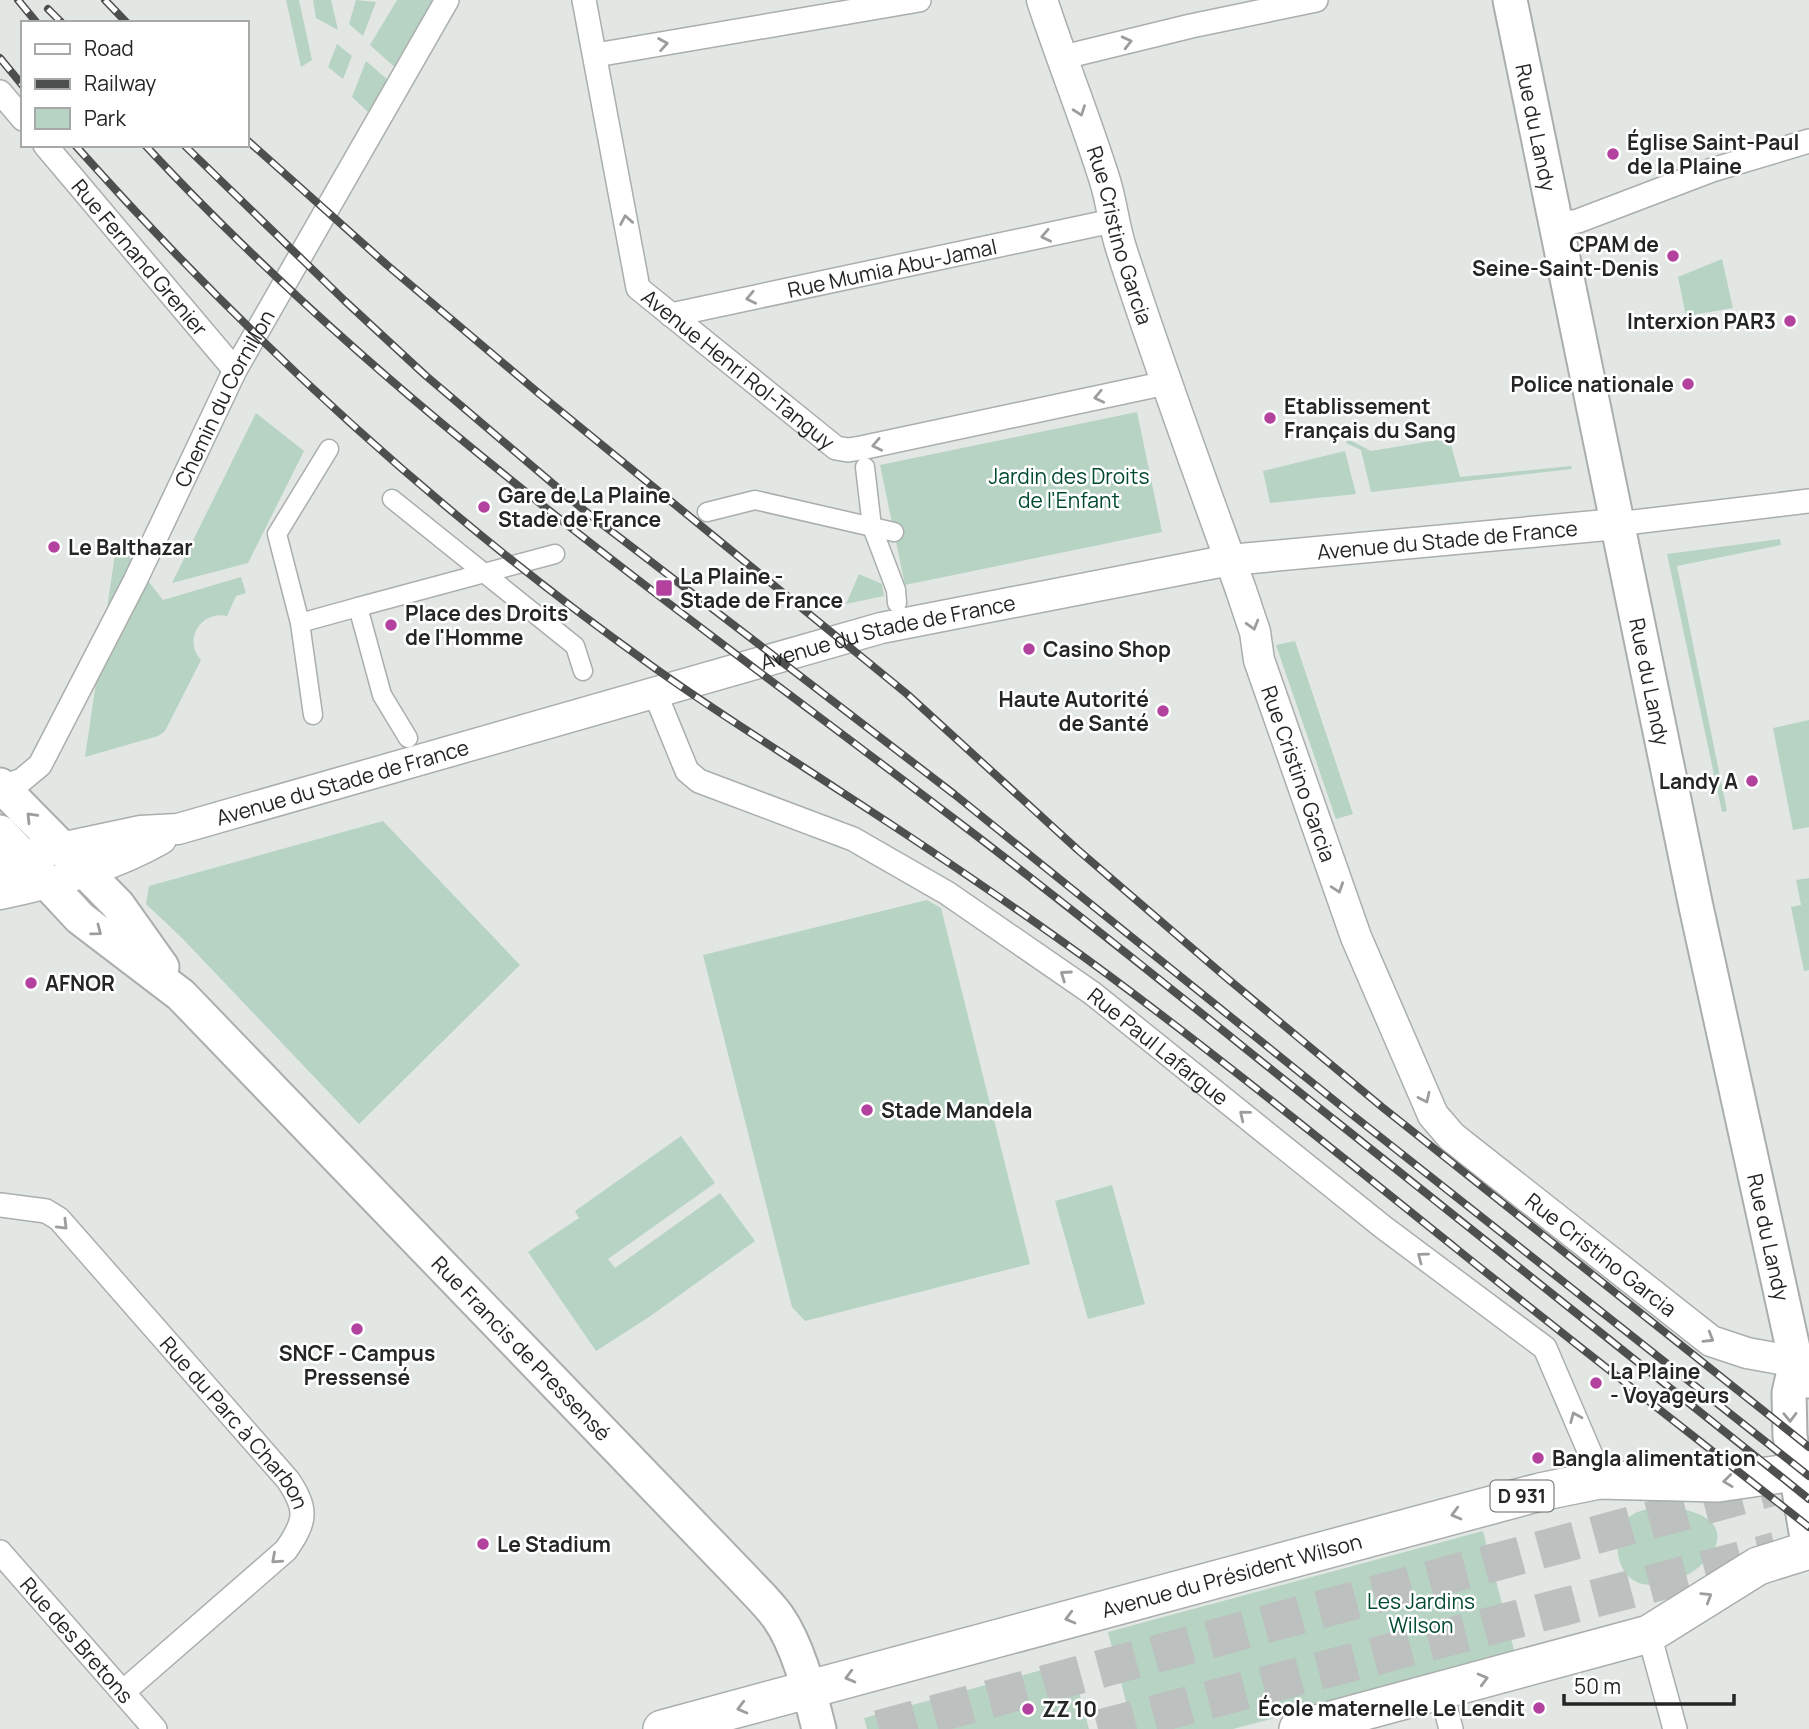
<svg xmlns="http://www.w3.org/2000/svg" width="1809" height="1729" font-family="Manrope,sans-serif">
<style>
.green{fill:#b7d3c3}
.lines{fill:none;stroke-linecap:round;stroke-linejoin:round}
.motorway-tunnel{stroke:#bcc0be;stroke-width:38;stroke-dasharray:38 19;stroke-linecap:butt}
.pedestrian-casing{stroke:#aaaeac;stroke-width:21}
.minor-casing{stroke:#aaaeac;stroke-width:26}
.tertiary-casing{stroke:#aaaeac;stroke-width:33}
.secondary-casing{stroke:#aaaeac;stroke-width:37}
.primary-casing{stroke:#aaaeac;stroke-width:40}
.pedestrian{stroke:#fff;stroke-width:18}
.minor{stroke:#fff;stroke-width:23}
.tertiary{stroke:#fff;stroke-width:30}
.secondary{stroke:#fff;stroke-width:33}
.primary{stroke:#fff;stroke-width:37}
.rail-casing{stroke:#4c4f4d;stroke-width:8}
.rail{stroke:#fff;stroke-width:5;stroke-dasharray:16;stroke-linecap:butt}
.oneway{stroke:#9c9d9d}
.poi-dot{fill:#b2429e;stroke:#fff;stroke-width:2.5}
.labels{text-anchor:middle;dominant-baseline:central;stroke-width:5;stroke-linejoin:round;paint-order:stroke}
.shield{fill:#fff;stroke:#666766;stroke-width:2}
.shield-label{font-size:19px;font-weight:bold;fill:#242625}
.street-label{font-size:21px;fill:#242625;stroke:#fff}
.poi-label{font-size:21px;font-weight:bold;fill:#242625;stroke:#fff;text-anchor:start}
.park-label{font-size:21px;fill:#00492e;stroke:#fff}
</style>
<rect width="100%" height="100%" fill="#e2e7e4"/>
<!-- green -->
<g class="green">
<polygon points="286,0 299,0 312,60 301,67"/>
<polygon points="313,0 331,0 338,30 316,18"/>
<polygon points="356,0 376,2 363,36 349,24"/>
<polygon points="397,0 434,0 399,71 370,45"/>
<polygon points="337,44 352,56 343,79 328,67"/>
<polygon points="366,61 388,80 368,112 352,97"/>
<polygon points="1722,259 1733,308 1686,316 1678,277"/>
<polygon points="1137,412 1162,532 905,585 880,465"/>
<polygon points="256,413 304,451 248,563 172,583"/>
<polygon points="1449,438 1460,477 1571,466 1572,469 1371,492 1361,450 1346,443 1348,439 1371,451"/>
<polygon points="1345,451 1356,494 1270,503 1263,471"/>
<polygon points="1780,539 1781,545 1677,566 1727,811 1722,812 1667,554"/>
<path d="M117 541 163 600 241 577 246 593 236 596 227 616C200 610 183 641 201 660L165 731 158 736 85 757Z"/>
<polygon points="859,574 882,584 884,596 846,604"/>
<polygon points="1295,641 1353,814 1336,819 1276,645"/>
<polygon points="1809,720 1809,827 1793,830 1773,728"/>
<polygon points="383,821 520,965 359,1124 181,937 146,904 149,886"/>
<polygon points="1809,878 1809,970 1804,971 1791,907 1801,905 1796,880"/>
<polygon points="927,900 941,908 1030,1264 805,1321 792,1307 703,955"/>
<polygon points="681,1136 715,1183 608,1259 615,1268 720,1193 755,1241 649,1317 596,1351 528,1252 579,1218 575,1211"/>
<polygon points="1112,1185 1145,1304 1088,1319 1055,1201"/>
<path d="M1669 1507C1770 1519 1689 1595 1643 1584 1615 1578 1610 1537 1628 1518 1639 1508 1655 1508 1669 1507Z"/>
<polygon points="1483,1531 1515,1654 1233,1729 1133,1729 1108,1632"/>
<polygon points="1071,1662 1089,1729 867,1729 864,1718"/>
</g>
<g class="lines">
<!-- motorway-tunnel -->
<g class="motorway-tunnel">
<polyline points="879,1729 1773,1487"/>
<polyline points="1098,1729 1776,1551"/>
</g>
<!-- pedestrian casing -->
<g class="pedestrian-casing">
<g id="pedestrian">
<polyline points="329,449 277,534 300,623 358,607 382,695 408,738"/>
<polyline points="865,467 872,527 896,590 897,603"/>
<polyline points="392,499 575,646 583,671"/>
<polyline points="707,512 755,500 894,532"/>
<polyline points="358,607 555,554"/>
<polyline points="300,623 313,715"/>
</g>
</g>
<!-- minor casing -->
<g class="minor-casing">
<g id="minor">
<path id="s1" d="M584 0 638 288 836 448 848 450 861 448 1166 383"/>
<polyline points="596,55 919,0"/>
<polyline points="1060,58 1191,26 1316,0"/>
<polyline points="0,92 23,119"/>
<path id="s2" d="M45 145 235 370"/>
<polyline points="1556,225 1578,221 1712,170 1809,141"/>
<path id="s3" d="M671 315 1112 221"/>
<polyline points="1617,524 1809,501"/>
<path id="s4" d="M655 693 687 771 699 781 853 839 947 893 1092 993 1383 1227 1545 1348 1593 1460 1599 1480"/>
<path id="s5" d="M2 787 22 780 40 765 135 581 235 370 447 0"/>
<path id="s6" d="M0 1205 46 1211 59 1219 288 1480C308 1510 306 1521 286 1550L123 1692"/>
<path id="s7" d="M0 1552 155 1729"/>
<polyline points="1649,1634 1675,1729"/>
<polyline points="1441,1691 1451,1729"/>
</g>
</g>
<!-- tertiary casing -->
<g class="tertiary-casing">
<g id="tertiary">
<path id="s8" d="M1042 0C1062 61 1086 120 1105 181 1112 204 1114 226 1121 248 1158 363 1200 477 1241 590L1255 632 1259 660 1356 937 1433 1115 1452 1137 1711 1341 1747 1353 1796 1362"/>
<path id="s9" d="M0 867 23 856 141 831 178 829 881 628 1230 560 1617 524"/>
<path d="M0 894C55 883 112 867 161 839"/>
</g>
</g>
<!-- secondary casing -->
<g class="secondary-casing">
<g id="secondary">
<path id="s10" d="M1510 0 1695 902 1796 1362 1809 1381"/>
<polyline points="0,785 118,905 162,967"/>
<path id="s11" d="M0 832 80 918 181 995 742 1577C754 1590 768 1603 778 1617 799 1647 810 1694 819 1729"/>
<polyline points="1796,1362 1789,1393 1790,1436 1809,1550"/>
</g>
</g>
<!-- primary casing -->
<g class="primary-casing">
<g id="primary">
<path id="s12" d="M662 1729 1540 1492 1599 1480 1718 1483 1809 1470"/>
<polyline points="1298,1729 1649,1634 1758,1566 1809,1550"/>
</g>
</g>
<!-- pedestrian -->
<use href="#pedestrian" class="pedestrian"/>
<!-- minor -->
<use href="#minor" class="minor"/>
<!-- tertiary -->
<use href="#tertiary" class="tertiary"/>
<!-- secondary -->
<use href="#secondary" class="secondary"/>
<!-- primary -->
<use href="#primary" class="primary"/>
<!-- rail casing -->
<g class="rail-casing">
<g id="rail">
<polyline points="18,0 37,23"/>
<polyline points="105,0 127,23"/>
<polyline points="48,9 62,23"/>
<polyline points="0,58 23,86"/>
<polyline points="247,140 387,265 542,396 907,694 1078,850 1228,979 1382,1107 1809,1447"/>
<path d="M75 145C245 336 436 511 645 661 708 707 775 748 840 791 931 850 1020 910 1107 974 1227 1063 1342 1157 1458 1250 1574 1343 1692 1435 1809 1527"/>
<path d="M145 145C388 407 682 611 965 827 1091 923 1213 1023 1337 1122 1494 1248 1652 1373 1809 1499"/>
<polyline points="184,145 345,301 425,375 585,511 954,794 1350,1113 1809,1476"/>
</g>
</g>
<!-- rail -->
<use href="#rail" class="rail"/>
</g>
<!-- one-way arrows -->
<defs><path id="oneway-chevron" d="M-2-3.5L2.5 0L-2 3.5" fill="none" stroke-width="1.6" stroke-linecap="round" stroke-linejoin="round" transform="scale(1.75)"/></defs>
<g class="oneway">
<use href="#oneway-chevron" transform="translate(1127 42) rotate(-14)"/>
<use href="#oneway-chevron" transform="translate(663 44) rotate(-10)"/>
<use href="#oneway-chevron" transform="translate(1080 111) rotate(70)"/>
<use href="#oneway-chevron" transform="translate(626 220) rotate(-100)"/>
<use href="#oneway-chevron" transform="translate(1046 236) rotate(168)"/>
<use href="#oneway-chevron" transform="translate(751 298) rotate(168)"/>
<use href="#oneway-chevron" transform="translate(1099 397) rotate(168)"/>
<use href="#oneway-chevron" transform="translate(877 445) rotate(168)"/>
<use href="#oneway-chevron" transform="translate(1253 625) rotate(74)"/>
<use href="#oneway-chevron" transform="translate(31 817) rotate(-134)"/>
<use href="#oneway-chevron" transform="translate(1338 888) rotate(71)"/>
<use href="#oneway-chevron" transform="translate(97 931) rotate(37)"/>
<use href="#oneway-chevron" transform="translate(1065 975) rotate(-145)"/>
<use href="#oneway-chevron" transform="translate(1425 1098) rotate(65)"/>
<use href="#oneway-chevron" transform="translate(1244 1115) rotate(-141)"/>
<use href="#oneway-chevron" transform="translate(63 1225) rotate(45)"/>
<use href="#oneway-chevron" transform="translate(1422 1257) rotate(-143)"/>
<use href="#oneway-chevron" transform="translate(1709 1338) rotate(31)"/>
<use href="#oneway-chevron" transform="translate(1575 1417) rotate(-113)"/>
<use href="#oneway-chevron" transform="translate(1790 1417) rotate(89)"/>
<use href="#oneway-chevron" transform="translate(1728 1481) rotate(173)"/>
<use href="#oneway-chevron" transform="translate(1456 1514) rotate(165)"/>
<use href="#oneway-chevron" transform="translate(276 1559) rotate(138)"/>
<use href="#oneway-chevron" transform="translate(1707 1597) rotate(-32)"/>
<use href="#oneway-chevron" transform="translate(1070 1618) rotate(165)"/>
<use href="#oneway-chevron" transform="translate(850 1677) rotate(165)"/>
<use href="#oneway-chevron" transform="translate(1483 1679) rotate(-15)"/>
<use href="#oneway-chevron" transform="translate(742 1708) rotate(165)"/>
</g>
<!-- markers -->
<g class="poi-dot">
<circle cx="1613" cy="154" r="7"/>
<circle cx="1673" cy="256" r="7"/>
<circle cx="1790" cy="321" r="7"/>
<circle cx="1688" cy="384" r="7"/>
<circle cx="1270" cy="418" r="7"/>
<circle cx="484" cy="507" r="7"/>
<circle cx="54" cy="547" r="7"/>
<rect x="655" y="579" width="18" height="18" rx="3.5"/>
<circle cx="391" cy="625" r="7"/>
<circle cx="1029" cy="649" r="7"/>
<circle cx="1163" cy="711" r="7"/>
<circle cx="1752" cy="781" r="7"/>
<circle cx="31" cy="983" r="7"/>
<circle cx="867" cy="1110" r="7"/>
<circle cx="357" cy="1329" r="7"/>
<circle cx="1596" cy="1383" r="7"/>
<circle cx="1538" cy="1458" r="7"/>
<circle cx="483" cy="1544" r="7"/>
<circle cx="1539" cy="1708" r="7"/>
<circle cx="1028" cy="1709" r="7"/>
</g>
<g class="labels">
<!-- shield labels -->
<rect class="shield" x="1490.5" y="1480.5" width="63" height="31" rx="5"/>
<g class="shield-label">
<text x="1522" y="1496">D 931</text>
</g>
<!-- street labels -->
<g class="street-label">
<text stroke="none"><textPath href="#s10" startOffset="130">Rue du Landy</textPath></text>
<text stroke="none"><textPath href="#s8" startOffset="248">Rue Cristino Garcia</textPath></text>
<text stroke="none"><textPath href="#s2" startOffset="147">Rue Fernand Grenier</textPath></text>
<text stroke="none"><textPath href="#s3" startOffset="226">Rue Mumia Abu-Jamal</textPath></text>
<text stroke="none"><textPath href="#s1" startOffset="422">Avenue Henri Rol-Tanguy</textPath></text>
<text stroke="none"><textPath href="#s5" startOffset="455">Chemin du Cornillon</textPath></text>
<text stroke="none"><textPath href="#s9" startOffset="1488">Avenue du Stade de France</textPath></text>
<text stroke="none"><textPath href="#s9" startOffset="920">Avenue du Stade de France</textPath></text>
<text stroke="none"><textPath href="#s10" startOffset="696">Rue du Landy</textPath></text>
<text stroke="none"><textPath href="#s8" startOffset="816">Rue Cristino Garcia</textPath></text>
<text stroke="none"><textPath href="#s9" startOffset="354">Avenue du Stade de France</textPath></text>
<text stroke="none"><textPath href="#s4" startOffset="634">Rue Paul Lafargue</textPath></text>
<text stroke="none"><textPath href="#s10" startOffset="1264">Rue du Landy</textPath></text>
<text stroke="none"><textPath href="#s8" startOffset="1402">Rue Cristino Garcia</textPath></text>
<text stroke="none"><textPath href="#s11" startOffset="735">Rue Francis de Pressensé</textPath></text>
<text stroke="none"><textPath href="#s6" startOffset="331">Rue du Parc à Charbon</textPath></text>
<text stroke="none"><textPath href="#s12" startOffset="590">Avenue du Président Wilson</textPath></text>
<text stroke="none"><textPath href="#s7" startOffset="117">Rue des Bretons</textPath></text>
</g>
<!-- poi labels -->
<g class="poi-label">
<text x="1627" y="142">Église Saint-Paul<tspan x="1627" dy="24">de la Plaine</tspan></text>
<text x="1659" y="244" text-anchor="end">CPAM de<tspan x="1659" dy="24">Seine-Saint-Denis</tspan></text>
<text x="1776" y="321" text-anchor="end">Interxion PAR3</text>
<text x="1674" y="384" text-anchor="end">Police nationale</text>
<text x="1284" y="406">Etablissement<tspan x="1284" dy="24">Français du Sang</tspan></text>
<text x="498" y="495">Gare de La Plaine<tspan x="498" dy="24">Stade de France</tspan></text>
<text x="68" y="547">Le Balthazar</text>
<text x="680" y="576">La Plaine -<tspan x="680" dy="24">Stade de France</tspan></text>
<text x="405" y="613">Place des Droits<tspan x="405" dy="24">de l'Homme</tspan></text>
<text x="1043" y="649">Casino Shop</text>
<text x="1149" y="699" text-anchor="end">Haute Autorité<tspan x="1149" dy="24">de Santé</tspan></text>
<text x="1738" y="781" text-anchor="end">Landy A</text>
<text x="45" y="983">AFNOR</text>
<text x="881" y="1110">Stade Mandela</text>
<text x="357" y="1353" text-anchor="middle">SNCF - Campus<tspan x="357" dy="24">Pressensé</tspan></text>
<text x="1610" y="1371">La Plaine<tspan x="1610" dy="24">- Voyageurs</tspan></text>
<text x="1552" y="1458">Bangla alimentation</text>
<text x="497" y="1544">Le Stadium</text>
<text x="1525" y="1708" text-anchor="end">École maternelle Le Lendit</text>
<text x="1042" y="1709">ZZ 10</text>
</g>
<!-- park labels -->
<g class="park-label">
<text x="1069" y="476">Jardin des Droits<tspan x="1069" dy="24">de l'Enfant</tspan></text>
<text x="1421" y="1601">Les Jardins<tspan x="1421" dy="24">Wilson</tspan></text>
</g>
</g>
<!-- legend -->
<rect x="21" y="21" width="228" height="126" fill="#ffffff" stroke="#a7a8a8" stroke-width="2"/>
<rect x="35" y="44" width="35" height="10" fill="#ffffff" stroke="#a7a8a8" stroke-width="2"/>
<text x="84" y="56" font-size="21" fill="#242625">Road</text>
<rect x="35" y="79" width="35" height="10" fill="#4c4f4d" stroke="#a7a8a8" stroke-width="2"/>
<text x="84" y="91" font-size="21" fill="#242625">Railway</text>
<rect x="35" y="108" width="35" height="21" fill="#b7d3c3" stroke="#a7a8a8" stroke-width="2"/>
<text x="84" y="126" font-size="21" fill="#242625">Park</text>
<!-- scale -->
<path d="M1564 1694v10h170v-10" fill="none" stroke="#242625" stroke-width="3.5"/>
<text x="1574" y="1694" font-size="21" fill="#242625" stroke="#ffffff" stroke-width="5" paint-order="stroke">50 m</text>
</svg>
